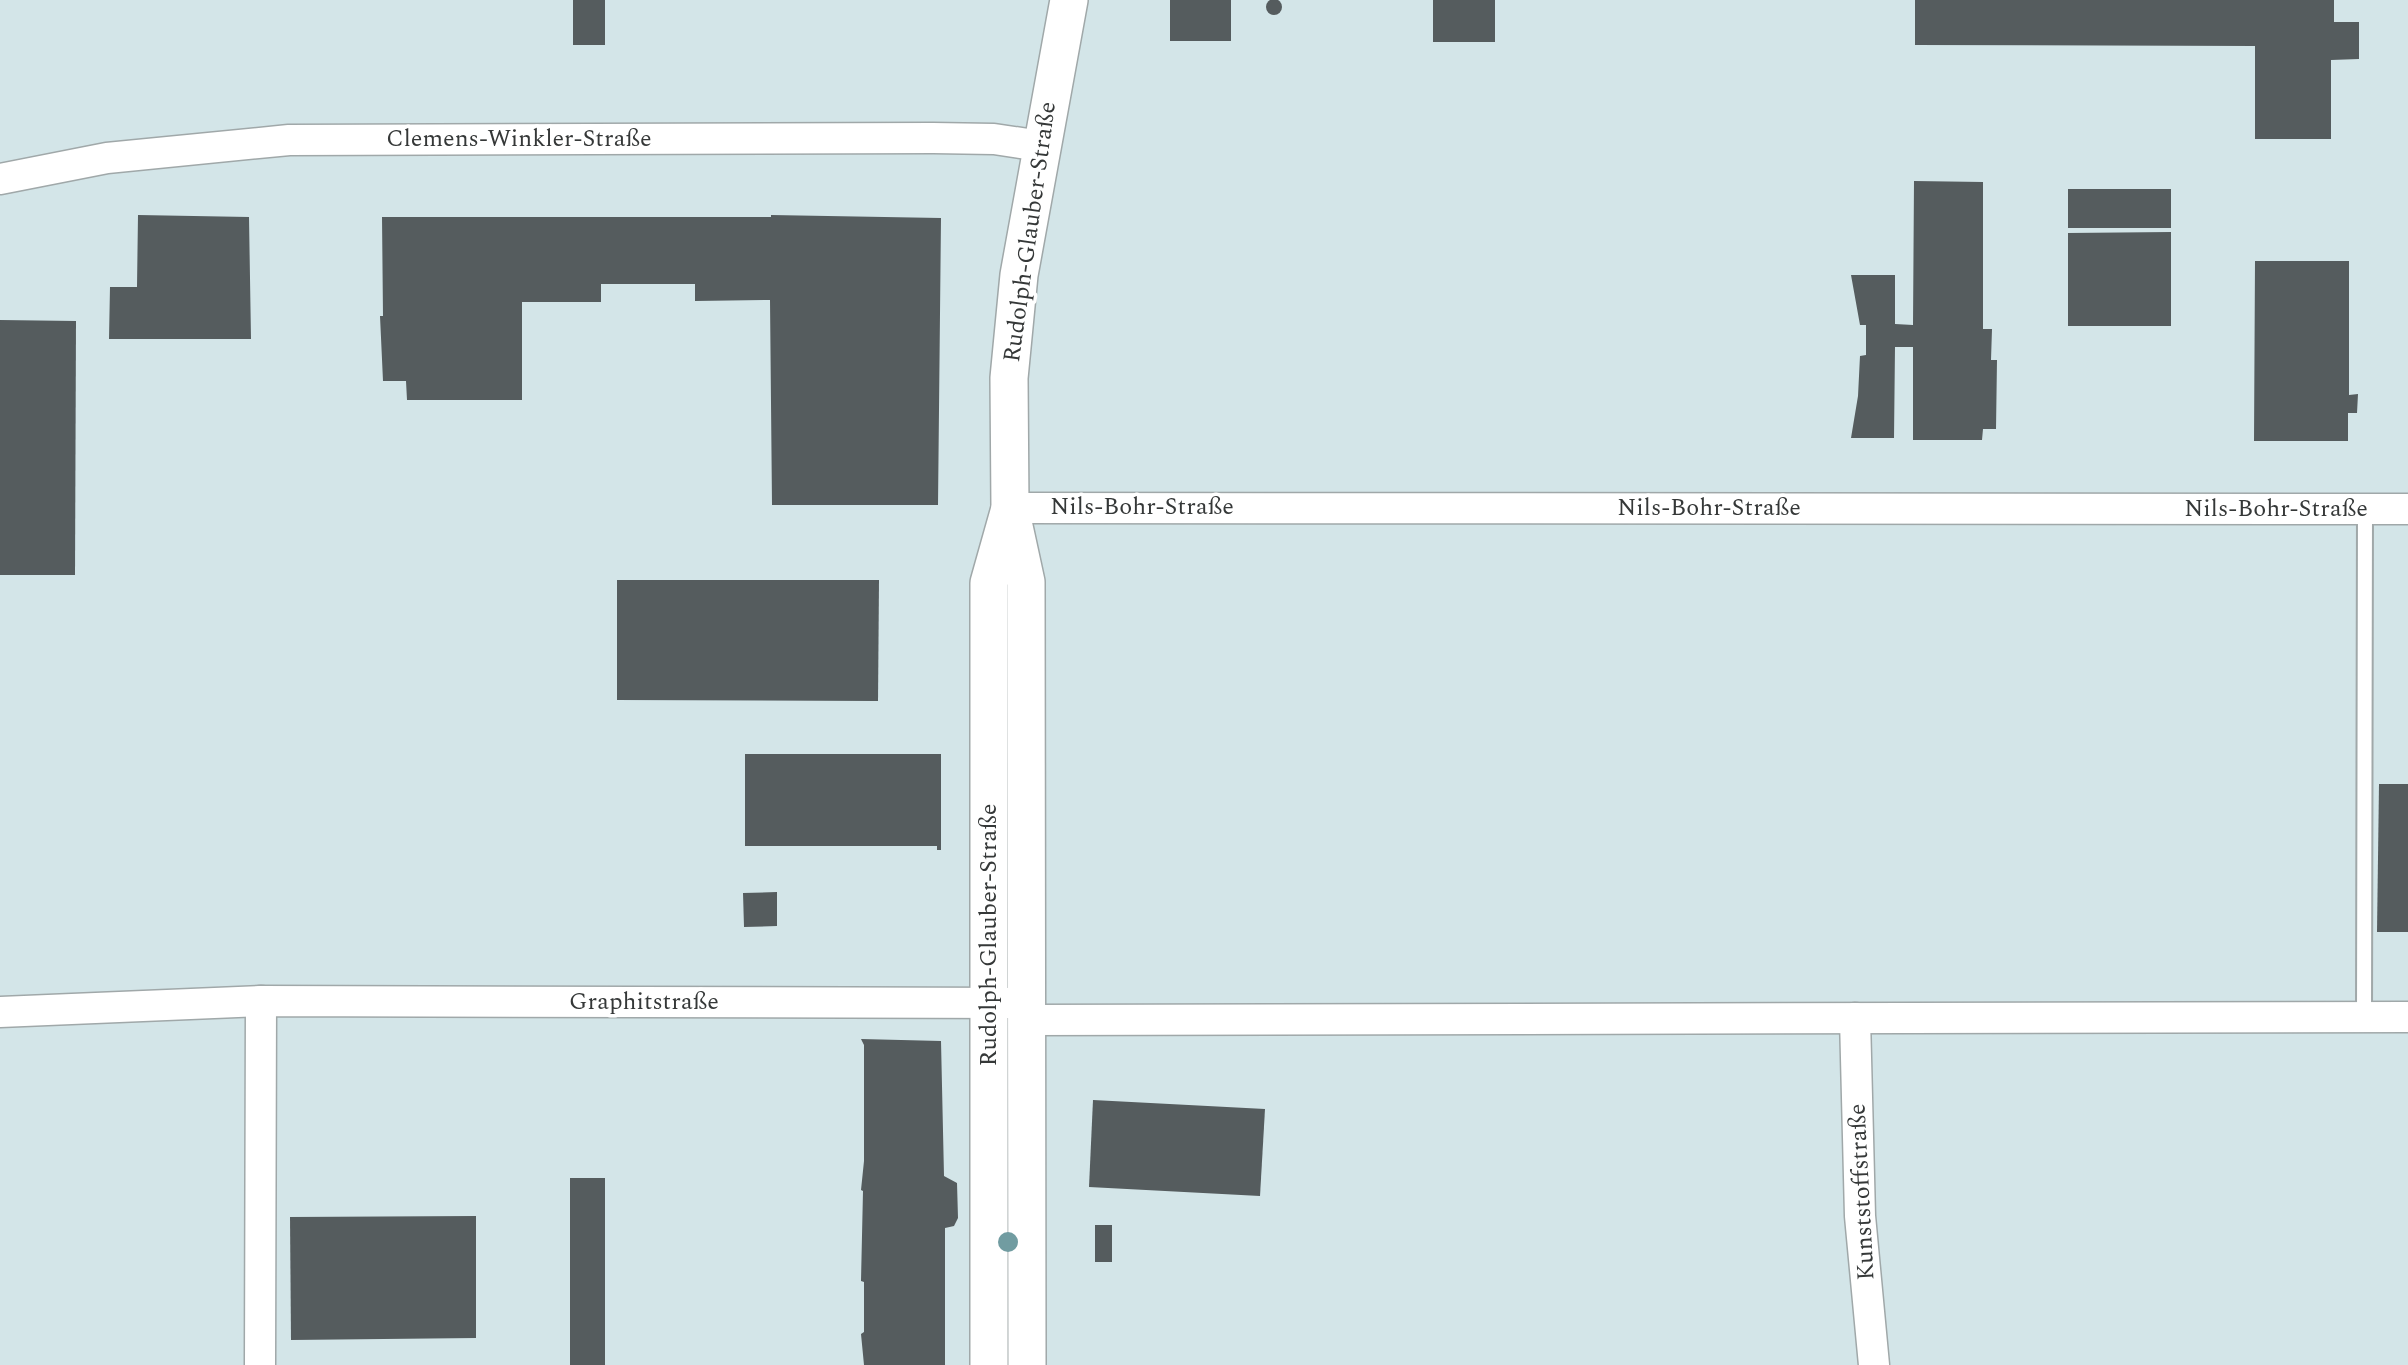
<svg xmlns="http://www.w3.org/2000/svg" width="2408" height="1365" font-family="Spectral,serif">
<style>
.built{fill:#d3e5e8}
.building{fill:#555c5e}
.lines{fill:none;stroke-linecap:round;stroke-linejoin:round}
.service-casing{stroke:#a0a8a9;stroke-width:18}
.minor-casing{stroke:#a0a8a9;stroke-width:33}
.tertiary-casing{stroke:#a0a8a9;stroke-width:40}
.service{stroke:#fff;stroke-width:14}
.minor{stroke:#fff;stroke-width:30}
.tertiary{stroke:#fff;stroke-width:37}
.tree{fill:#719ca1}
.labels{text-anchor:middle;dominant-baseline:central;stroke-width:7;stroke-linejoin:round;paint-order:stroke}
.street-label{font-size:24px;fill:#353838;stroke:#fff}
</style>
<rect width="100%" height="100%" fill="#e6eeef"/>
<!-- built -->
<rect class="built" x="0" y="0" width="2408" height="1365"/>
<!-- building -->
<g class="building">
<circle cx="1274" cy="7" r="8"/>
<rect x="573" y="0" width="32" height="45"/>
<rect x="1170" y="0" width="61" height="41"/>
<rect x="1433" y="0" width="62" height="42"/>
<polygon points="1915,0 2334,0 2334,22 2359,22 2359,59 2331,60 2331,139 2255,139 2255,46 1915,45"/>
<polygon points="1914,181 1983,182 1983,329 1992,329 1991,360 1997,360 1996,429 1983,429 1982,440 1913,440 1913,347 1895,347 1894,438 1851,438 1858,396 1860,356 1866,355 1866,325 1860,325 1851,275 1895,275 1895,324 1913,325"/>
<rect x="2068" y="189" width="103" height="39"/>
<polygon points="138,215 249,217 251,339 109,339 110,287 137,287"/>
<polygon points="771,215 941,218 938,505 772,505 770,300 695,301 695,284 601,284 601,302 522,302 522,400 407,400 406,381 383,381 380,316 383,316 382,217 771,217"/>
<polygon points="2171,232 2171,326 2068,326 2068,233"/>
<polygon points="2255,261 2349,261 2349,395 2358,394 2357,413 2348,413 2348,441 2254,441"/>
<polygon points="0,320 76,321 75,575 0,575"/>
<polygon points="617,580 879,580 878,701 617,700"/>
<polygon points="745,754 941,754 941,850 937,850 937,846 745,846"/>
<polygon points="2379,784 2408,784 2408,932 2377,932"/>
<polygon points="777,892 777,926 744,927 743,893"/>
<polygon points="861,1039 941,1041 944,1176 957,1183 958,1218 954,1226 945,1228 945,1365 864,1365 861,1334 864,1332 864,1282 861,1281 863,1191 861,1190 864,1161 864,1045"/>
<polygon points="1093,1100 1265,1109 1260,1196 1089,1187"/>
<rect x="570" y="1178" width="35" height="187"/>
<polygon points="476,1216 476,1338 291,1340 290,1217"/>
<rect x="1095" y="1225" width="17" height="37"/>
</g>
<g class="lines">
<!-- service casing -->
<g class="service-casing">
<polyline id="service" points="2364,1017 2365,509"/>
</g>
<!-- minor casing -->
<g class="minor-casing">
<g id="minor">
<polyline points="0,179 107,158 289,140 933,138 994,139 1041,146"/>
<polyline points="1010,508 2408,509"/>
<polyline points="0,1012 261,1001 1027,1003"/>
<polyline points="1855,1018 1860,1216 1874,1365"/>
<polyline points="1028,1020 2408,1017"/>
<polyline points="260,1365 261,1001"/>
</g>
</g>
<!-- tertiary casing -->
<g class="tertiary-casing">
<g id="tertiary">
<polyline points="989,1365 989,583 1009,512"/>
<polyline points="1027,1365 1026,582 1010,508 1009,378 1019,275 1069,0"/>
</g>
</g>
<!-- service -->
<use href="#service" class="service"/>
<!-- minor -->
<use href="#minor" class="minor"/>
<!-- tertiary -->
<use href="#tertiary" class="tertiary"/>
</g>
<!-- trees -->
<circle class="tree" cx="1008" cy="1242" r="10"/>
<g class="labels">
<!-- street labels -->
<g class="street-label">
<text x="519" y="139">Clemens-Winkler-Straße</text>
<text transform="translate(1030 232) rotate(-82)">Rudolph-Glauber-Straße</text>
<text x="1142" y="507">Nils-Bohr-Straße</text>
<text x="1709" y="508">Nils-Bohr-Straße</text>
<text x="2276" y="509">Nils-Bohr-Straße</text>
<text transform="translate(989 935) rotate(-90)">Rudolph-Glauber-Straße</text>
<text x="644" y="1002">Graphitstraße</text>
<text transform="translate(1862 1192) rotate(-93)">Kunststoffstraße</text>
</g>
</g>
</svg>
